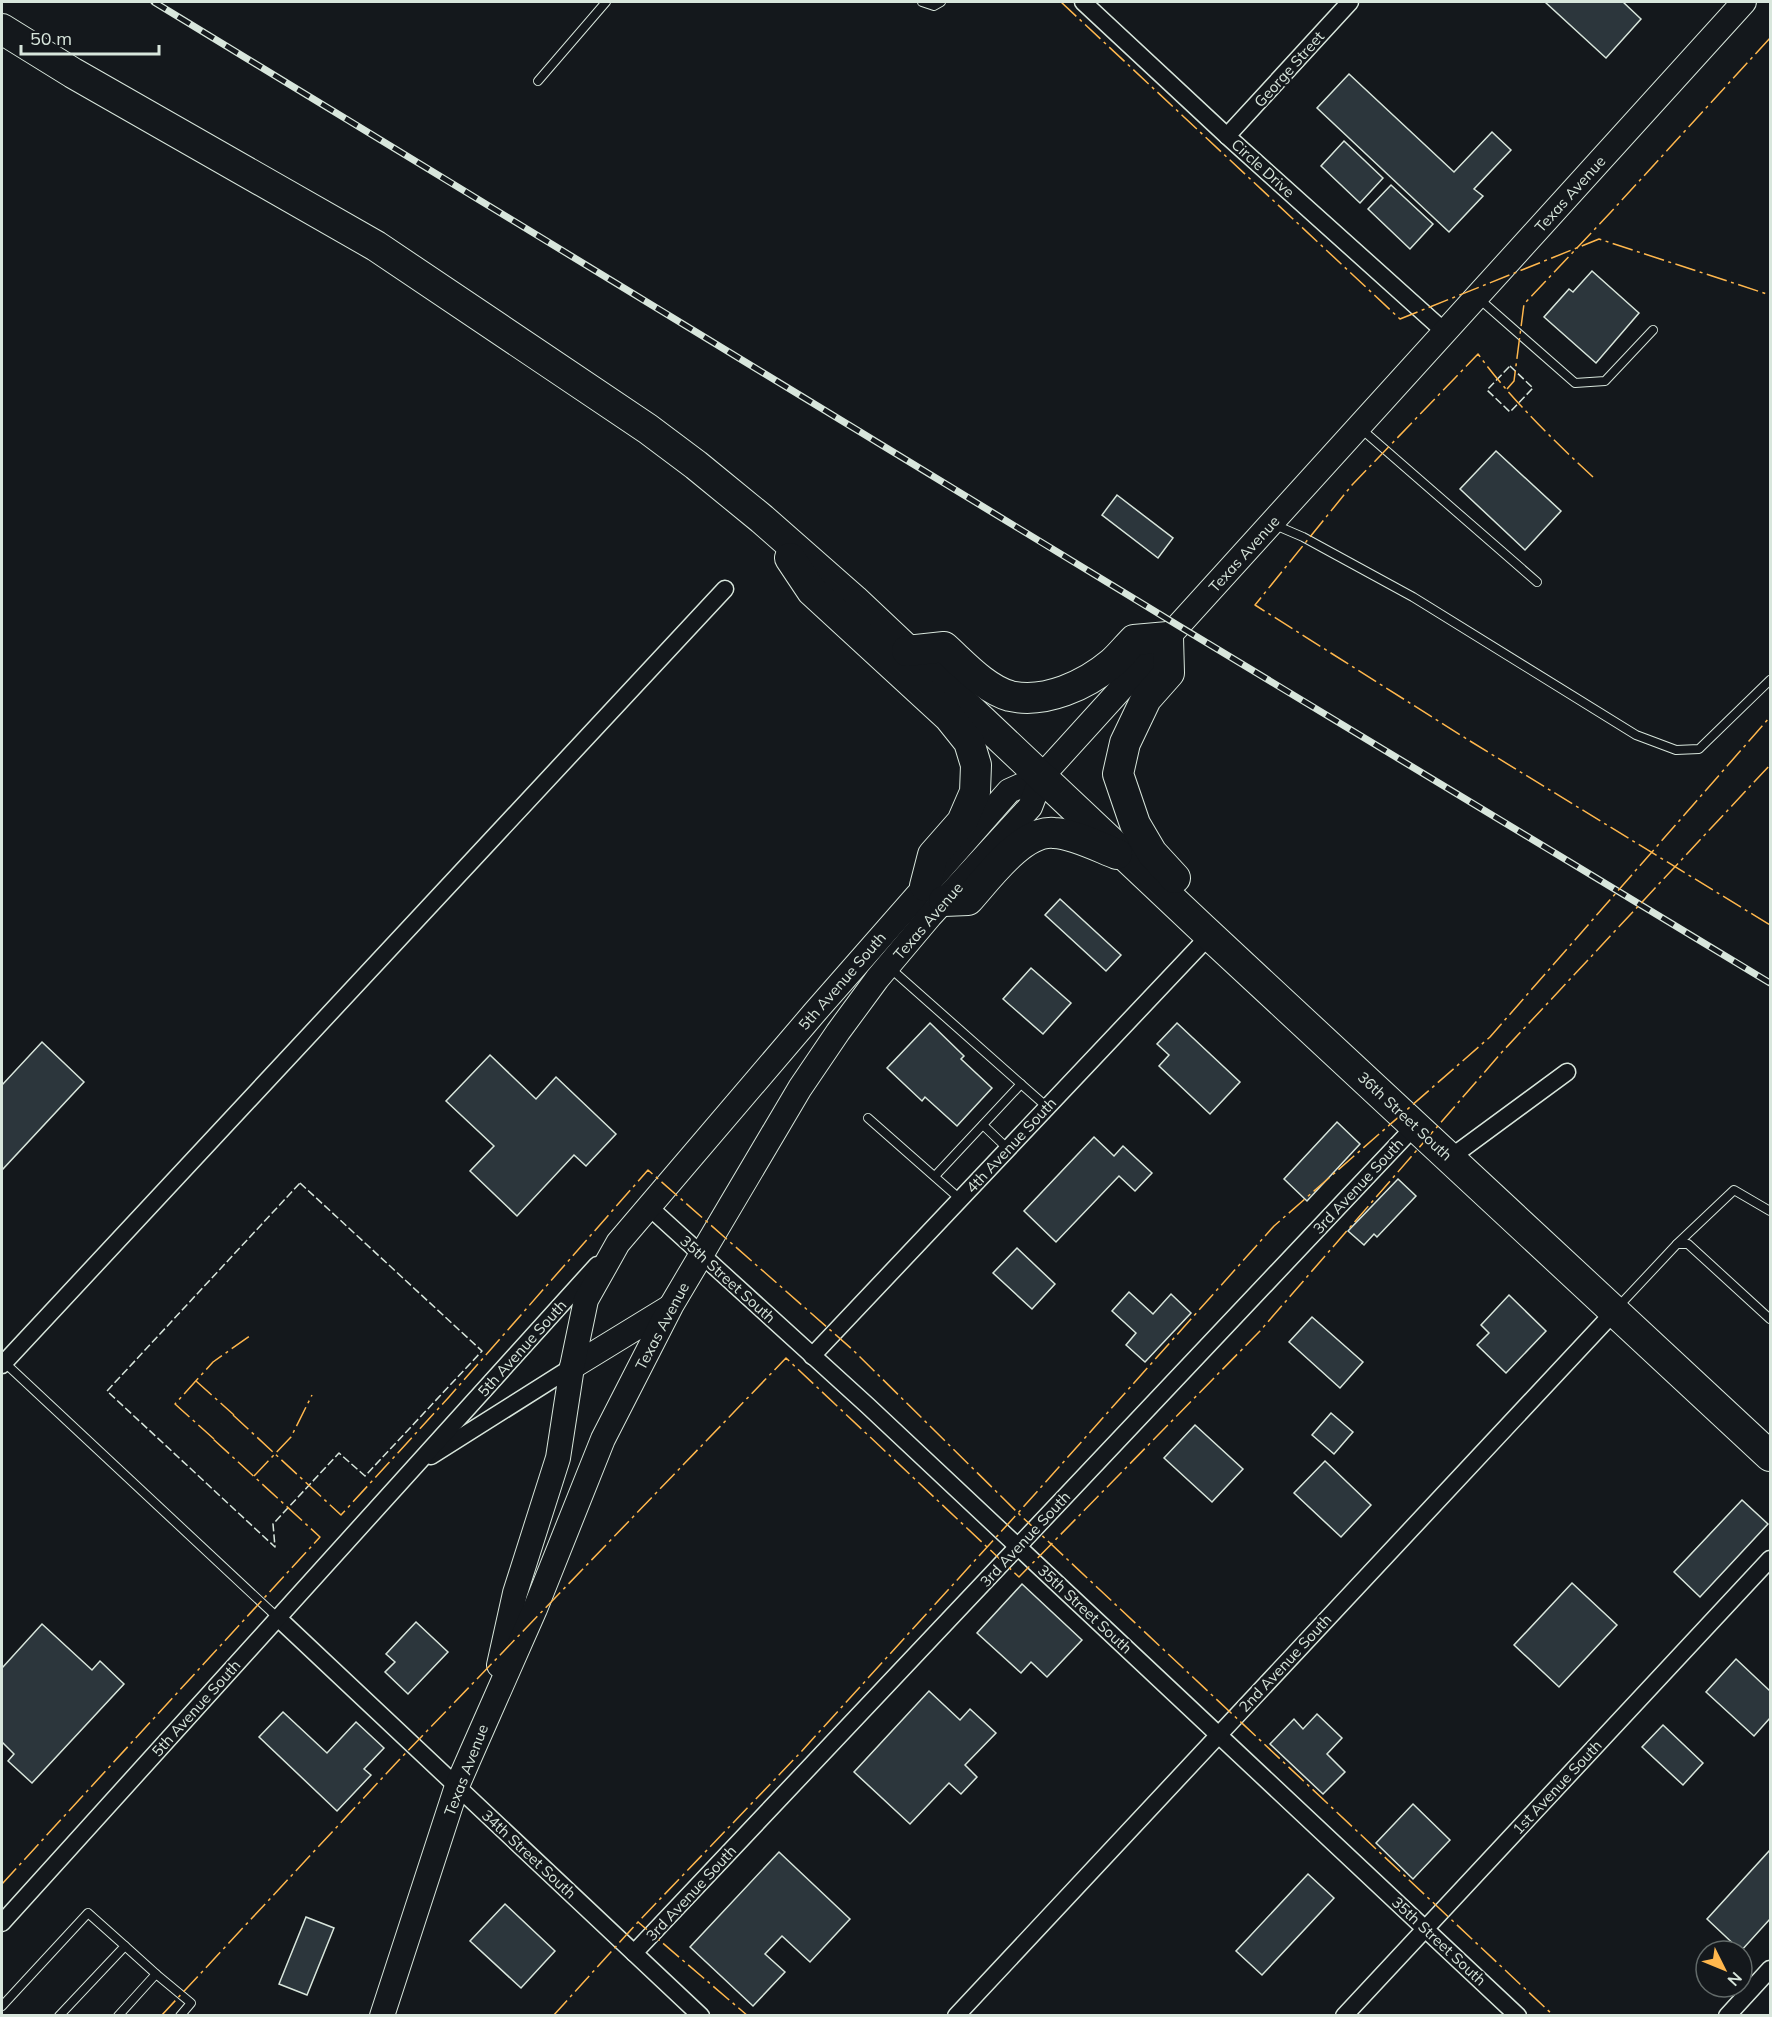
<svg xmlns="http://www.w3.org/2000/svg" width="1772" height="2017" font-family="Mulish,sans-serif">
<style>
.building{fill:#2c363c;stroke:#d8e6dc;stroke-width:1.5}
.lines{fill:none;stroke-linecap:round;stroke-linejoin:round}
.lane-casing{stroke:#d8e6dc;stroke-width:10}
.street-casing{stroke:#d8e6dc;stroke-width:19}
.secondary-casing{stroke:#d8e6dc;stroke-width:26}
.highway-casing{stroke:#d8e6dc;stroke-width:32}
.lane{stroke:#14181c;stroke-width:8}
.street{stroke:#14181c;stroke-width:16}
.secondary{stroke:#14181c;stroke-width:24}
.highway{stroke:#14181c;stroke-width:30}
.rail-casing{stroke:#d8e6dc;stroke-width:7}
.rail{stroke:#14181c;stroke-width:4.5;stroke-dasharray:14;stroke-linecap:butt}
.fence{stroke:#d8e6dc;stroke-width:1.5;stroke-dasharray:8 3;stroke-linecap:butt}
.power{stroke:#ffb74d;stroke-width:1.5;stroke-dasharray:21 4.5 3 4.5;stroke-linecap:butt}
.labels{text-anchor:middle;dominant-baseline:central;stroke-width:4.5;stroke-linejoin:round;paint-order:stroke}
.street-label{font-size:15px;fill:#d8e6dc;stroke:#14181c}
</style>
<rect width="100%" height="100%" fill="#14181c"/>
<!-- building -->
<g class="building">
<polygon points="1545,2 1623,2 1641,19 1606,58"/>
<polygon points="1349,74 1454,172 1492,132 1511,150 1474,189 1483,196 1449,232 1317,108"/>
<polygon points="1344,141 1383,178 1360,203 1321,166"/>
<polygon points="1391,185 1433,224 1410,249 1368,209"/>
<polygon points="1592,271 1639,313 1596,363 1544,317 1569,289 1573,292"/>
<polygon points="1496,451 1561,511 1525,550 1460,489"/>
<polygon points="1117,495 1173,538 1158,558 1102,515"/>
<polygon points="1060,899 1121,955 1106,971 1045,915"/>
<polygon points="1031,968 1071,1003 1043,1034 1003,999"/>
<polygon points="930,1023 964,1056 961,1059 992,1088 957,1126 925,1097 922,1101 887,1068"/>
<polygon points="1177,1023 1240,1082 1210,1114 1159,1066 1169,1055 1157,1044"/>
<polygon points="42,1042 84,1082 2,1170 2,1085"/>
<polygon points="490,1055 536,1099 556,1077 616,1134 586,1166 574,1155 517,1216 470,1171 494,1146 446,1101"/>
<polygon points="1337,1122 1360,1144 1307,1201 1284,1179"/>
<polygon points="1094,1137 1114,1156 1123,1146 1152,1173 1135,1191 1119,1176 1056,1242 1024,1211"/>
<polygon points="1398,1179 1416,1196 1377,1237 1374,1234 1364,1245 1348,1231"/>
<polygon points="1017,1248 1055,1284 1032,1309 993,1273"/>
<polygon points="1129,1292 1153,1314 1171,1294 1191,1313 1145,1362 1126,1345 1136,1333 1112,1311"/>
<polygon points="1509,1295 1546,1331 1506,1373 1477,1345 1489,1333 1481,1325"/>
<polygon points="1312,1317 1363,1362 1340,1388 1289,1342"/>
<polygon points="1331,1413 1353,1432 1334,1454 1312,1435"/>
<polygon points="1195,1425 1243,1469 1212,1502 1164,1458"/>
<polygon points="1325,1461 1371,1505 1341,1537 1294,1493"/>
<polygon points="1742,1500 1768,1524 1700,1597 1674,1572"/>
<polygon points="1572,1583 1617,1625 1559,1687 1514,1645"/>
<polygon points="1022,1584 1082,1640 1047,1677 1031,1662 1021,1673 977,1633"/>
<polygon points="416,1622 448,1652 408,1694 385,1672 395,1662 386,1654"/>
<polygon points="42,1624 92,1670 100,1661 124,1684 32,1783 8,1761 14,1754 2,1742 2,1668"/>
<polygon points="1736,1659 1770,1691 1770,1718 1754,1736 1706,1692"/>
<polygon points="929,1691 960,1720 970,1709 996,1733 965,1765 977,1777 961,1794 949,1783 910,1824 854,1772"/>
<polygon points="283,1712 327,1753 356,1722 384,1748 364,1769 371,1775 337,1811 259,1737"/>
<polygon points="1317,1714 1342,1738 1327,1754 1345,1772 1323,1794 1270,1744 1294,1719 1303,1729"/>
<polygon points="1663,1725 1703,1763 1683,1785 1642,1747"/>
<polygon points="1413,1804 1450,1840 1413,1879 1376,1843"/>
<polygon points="1770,1850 1770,1919 1741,1951 1707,1919"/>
<polygon points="779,1852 850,1919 810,1962 782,1936 765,1954 785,1972 753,2006 690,1947"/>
<polygon points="1308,1874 1334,1898 1262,1975 1236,1951"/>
<polygon points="505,1904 555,1951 521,1988 470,1941"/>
<polygon points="306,1917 334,1928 307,1995 279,1984"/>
</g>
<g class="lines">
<!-- lane casing -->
<g class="lane-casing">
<g id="lane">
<polyline points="922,2 934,6 941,2"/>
<polyline points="538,81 606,2"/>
<polyline points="1477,297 1575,383 1605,381 1653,330"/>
<polyline points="1359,427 1537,582"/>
<polyline points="1275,525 1303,537 1413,597 1636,735 1676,750 1699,749 1770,680"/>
<polyline points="890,968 1047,1107"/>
<polyline points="868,1118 960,1199"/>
<polyline points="983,1125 1008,1149"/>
<polyline points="935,1176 1021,1084"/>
<polyline points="1677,1244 1734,1190 1770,1211"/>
<polyline points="1617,1308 1677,1244 1688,1244 1770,1319"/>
<polyline points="4,1362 278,1618"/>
<polyline points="125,1946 156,1974"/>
<polyline points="2,2006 88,1913 125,1946 59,2016"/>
<polyline points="118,2016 156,1974 191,2003 180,2016"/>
</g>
</g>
<!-- street casing -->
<g class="street-casing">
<g id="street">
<polyline points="1083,2 1227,136 1445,332"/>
<polyline points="1227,136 1350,2"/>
<polyline points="1450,1158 1567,1072"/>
<polyline points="648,1206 868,1406 1518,2016"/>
<polyline points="812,1356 1210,935"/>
<polyline points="2,1365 725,589"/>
<polyline points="431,1456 572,1367"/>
<polyline points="278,1618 701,2016"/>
<polyline points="2,1923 597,1265"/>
<polyline points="634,1953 1415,1126"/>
<polyline points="956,2016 1615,1311"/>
<polyline points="1344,2016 1770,1559"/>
<polyline points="1727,2016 1770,1969"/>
</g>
</g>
<!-- secondary casing -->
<g class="secondary-casing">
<g id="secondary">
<polyline points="572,1367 670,1307"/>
<polyline points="499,1665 515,1593 558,1458 572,1367 586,1300 618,1243 815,1012 1009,791 1042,776"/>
<polyline points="382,2016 457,1786 471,1754 535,1609 603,1439 671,1306 800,1088 838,1032 877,979 930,916 1030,807 1042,776 1744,2"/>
</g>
</g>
<!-- highway casing -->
<g class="highway-casing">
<g id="highway">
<polyline points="2,29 73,73 376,246 648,429 696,465 762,519 854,600 1203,929 1770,1456"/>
<polyline points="790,558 812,591 949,717 969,742 976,765 975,792 962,822 933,855 925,886"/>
<path d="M907 651 944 647C963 664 985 689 1010 696 1045 704 1086 685 1112 663 1120 656 1127 647 1134 640L1168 637 1169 673 1146 699 1125 743 1118 774 1135 824 1152 853 1175 878"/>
<path d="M944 901 968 900C988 878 1022 830 1054 833 1074 834 1099 847 1117 854"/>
</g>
</g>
<!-- lane -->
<use href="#lane" class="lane"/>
<!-- street -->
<use href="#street" class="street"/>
<!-- secondary -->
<use href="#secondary" class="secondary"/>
<!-- highway -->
<use href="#highway" class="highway"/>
<!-- rail casing -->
<g class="rail-casing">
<polyline id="rail" points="154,2 1179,626 1770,983"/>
</g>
<!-- rail -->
<use href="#rail" class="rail"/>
<!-- fence -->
<g class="fence">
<polygon points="1510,366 1533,388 1510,412 1487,390"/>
<polygon points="300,1183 482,1351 365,1476 339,1453 273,1524 275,1547 107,1391"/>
</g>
<!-- power -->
<g class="power">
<polyline points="1061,2 1400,319 1599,239 1770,295"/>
<polyline points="1507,389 1514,381 1524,304 1610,213 1770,38"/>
<path d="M1593 477C1552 439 1511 399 1478 354L1352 485 1255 605 1470 741 1770 925"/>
<polyline points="196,1381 234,1415"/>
<polyline points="233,1415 341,1515 449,1397 648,1170 853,1350 1018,1513 1274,1226 1490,1037 1770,717"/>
<polyline points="214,1439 175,1404 213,1362 251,1335"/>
<polyline points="254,1476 291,1437 312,1395"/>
<polyline points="2,1884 320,1537 212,1438"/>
<polyline points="638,1922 748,2016"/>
<polyline points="161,2016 399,1760 786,1358 1019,1577 1260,1331 1502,1052 1770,765"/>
<polyline points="553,2016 638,1922 800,1753 1018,1513 1554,2016"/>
</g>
</g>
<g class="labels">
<!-- street labels -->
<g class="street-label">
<text transform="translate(1289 69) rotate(-48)">George Street</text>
<text transform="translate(1263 168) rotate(42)">Circle Drive</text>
<text transform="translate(1570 194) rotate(-48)">Texas Avenue</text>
<text transform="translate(1244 554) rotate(-48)">Texas Avenue</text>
<text transform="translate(928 921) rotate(-49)">Texas Avenue</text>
<text transform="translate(842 981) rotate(-49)">5th Avenue South</text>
<text transform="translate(1405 1116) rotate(43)">36th Street South</text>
<text transform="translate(1011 1145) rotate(-47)">4th Avenue South</text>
<text transform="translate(1358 1186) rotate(-47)">3rd Avenue South</text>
<text transform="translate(728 1279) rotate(42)">35th Street South</text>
<text transform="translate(662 1326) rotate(-62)">Texas Avenue</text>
<text transform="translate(522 1348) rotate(-48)">5th Avenue South</text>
<text transform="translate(1025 1539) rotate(-47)">3rd Avenue South</text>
<text transform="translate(1085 1609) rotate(43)">35th Street South</text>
<text transform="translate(1285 1663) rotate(-47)">2nd Avenue South</text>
<text transform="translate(196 1708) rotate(-48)">5th Avenue South</text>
<text transform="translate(466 1770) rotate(-69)">Texas Avenue</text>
<text transform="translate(1557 1787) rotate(-47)">1st Avenue South</text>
<text transform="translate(529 1854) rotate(43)">34th Street South</text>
<text transform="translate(691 1893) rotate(-47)">3rd Avenue South</text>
<text transform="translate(1439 1941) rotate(43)">35th Street South</text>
</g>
</g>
<!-- border -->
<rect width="1772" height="2017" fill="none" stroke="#d8e6dc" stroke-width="6"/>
<!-- north arrow -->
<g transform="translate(1724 1969) rotate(133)"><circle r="28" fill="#14181c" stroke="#626a69" stroke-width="1.5"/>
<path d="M0-4.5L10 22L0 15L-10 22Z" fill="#ffb74d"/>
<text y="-9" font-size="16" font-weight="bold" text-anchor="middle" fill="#d8e6dc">N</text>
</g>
<!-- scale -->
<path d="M21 45v9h138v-9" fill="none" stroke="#d8e6dc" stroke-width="3"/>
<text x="30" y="45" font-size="18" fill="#d8e6dc" stroke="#14181c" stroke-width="4.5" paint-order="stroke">50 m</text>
</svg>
